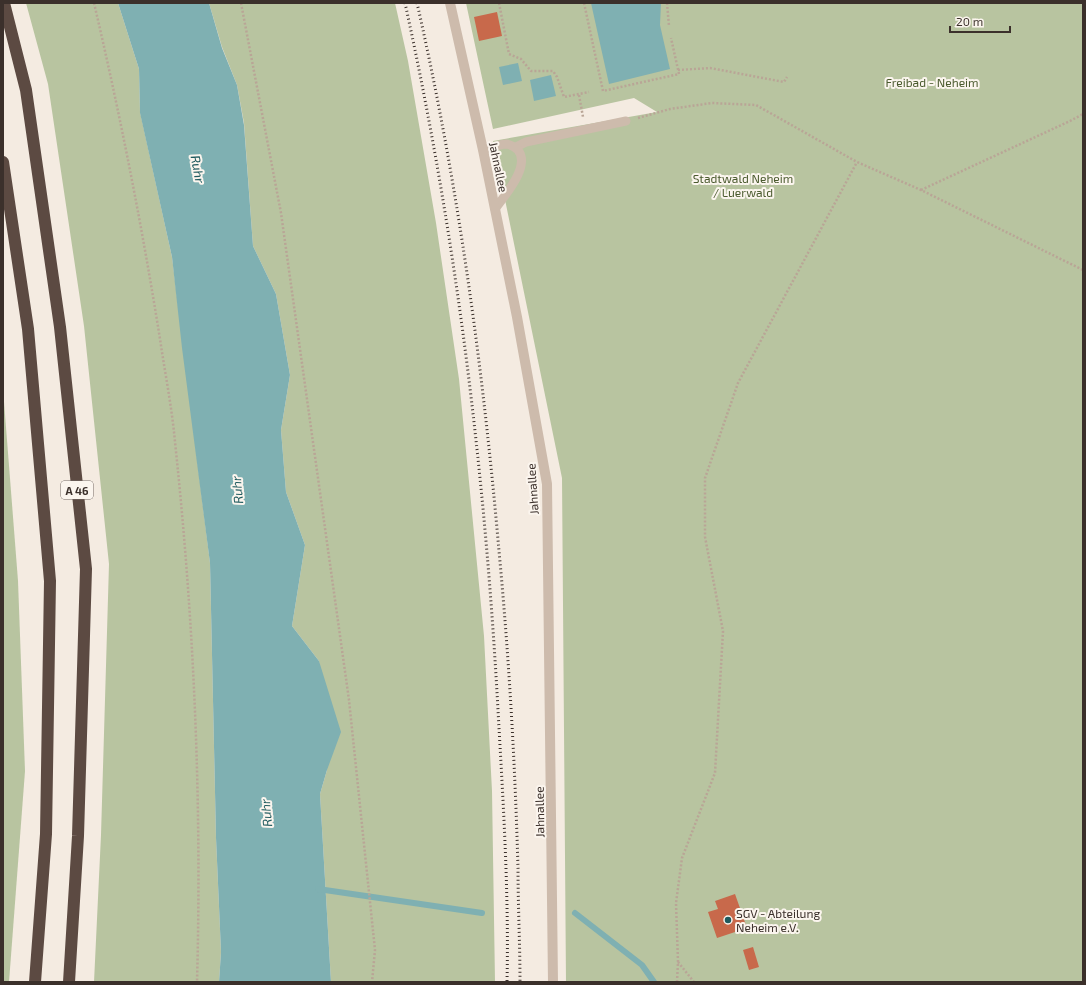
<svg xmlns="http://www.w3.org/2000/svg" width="1086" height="985" font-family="'Exo 2',sans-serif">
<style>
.green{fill:#b8c4a0}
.water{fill:#7fb0b2}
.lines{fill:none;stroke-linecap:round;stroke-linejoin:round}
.stream{stroke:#7fb0b2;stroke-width:6}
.building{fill:#c8694b}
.path{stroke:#b9a596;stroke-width:2.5;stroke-dasharray:2 2;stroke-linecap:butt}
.lane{stroke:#cdbbac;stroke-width:9}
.street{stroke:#cdbbac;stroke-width:10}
.highway{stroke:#5c4a42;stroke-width:12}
.rail{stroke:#3b302b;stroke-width:3;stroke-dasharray:1 3;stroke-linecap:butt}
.poi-dot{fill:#1f5a5e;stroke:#fbf5ee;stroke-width:1.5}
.labels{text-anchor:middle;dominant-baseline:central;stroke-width:4;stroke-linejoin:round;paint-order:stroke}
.shield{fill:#fbf5ee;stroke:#756b66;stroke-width:1}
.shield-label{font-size:11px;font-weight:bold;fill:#3b302b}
.park-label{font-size:12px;fill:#4a5a2e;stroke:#fbf5ee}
.street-label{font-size:12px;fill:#3b302b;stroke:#fbf5ee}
.poi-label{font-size:12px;fill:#3b302b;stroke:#fbf5ee;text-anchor:start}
.water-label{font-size:13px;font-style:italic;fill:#1f5a5e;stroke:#fbf5ee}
</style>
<rect width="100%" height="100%" fill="#f4ebe1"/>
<!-- green -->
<g class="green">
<polygon points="26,3 118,3 139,69 140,112 172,257 210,563 216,838 221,952 219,982 94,982 101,835 109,564 84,326 48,84"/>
<polygon points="209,3 395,3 408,61 436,223 459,379 484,636 492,791 495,982 331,982 320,794 327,770 319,661 292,626 305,545 286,492 281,430 290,375 276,294 253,246 244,123 237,85 222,47"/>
<polygon points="466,3 1083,3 1083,982 566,982 562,478 493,141 657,112 634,98 493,129"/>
<polygon points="3,389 18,581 25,771 9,982 3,982"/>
</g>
<!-- water -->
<g class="water">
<polygon points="118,3 209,3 222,48 237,85 244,125 253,246 276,294 290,375 281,430 286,492 305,545 292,626 319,661 341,732 327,770 320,794 331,982 219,982 221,952 216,838 210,563 182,348 172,257 140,113 139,69"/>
<polygon points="591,3 661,3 660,25 670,69 609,84"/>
<polygon points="518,63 522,81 503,85 499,67"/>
<polygon points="551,75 556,96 534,101 530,80"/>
</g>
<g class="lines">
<!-- stream -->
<g class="stream">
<polyline points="318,889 482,913"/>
<polyline points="575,913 642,965 654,982"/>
</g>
</g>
<!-- building -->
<g class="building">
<polygon points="497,12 502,36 479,41 474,17"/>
<polygon points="735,894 747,928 717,938 708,912 718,909 715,901"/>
<polygon points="753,947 759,967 749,970 743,950"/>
</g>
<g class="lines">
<!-- path -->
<g class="path">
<path d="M94 3C120 114 142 226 160 339 165 373 172 408 175 442 194 621 202 802 197 982"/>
<polyline points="241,3 281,213 349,700 375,950 372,982"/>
<polyline points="499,3 509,54 521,59 531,71 553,71 557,77 564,97 589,92"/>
<polyline points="584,3 603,91 679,74 671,38"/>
<polyline points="667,3 669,26"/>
<polyline points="678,70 710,68 784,82 787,77"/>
<polyline points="579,95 583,117"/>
<polyline points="638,118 670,109 712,103 756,105 857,162 921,190 1083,270"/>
<polyline points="921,190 1070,121 1083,114"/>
<polyline points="678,962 694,982"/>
<polyline points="677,982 678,962 676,903 682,858 715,773 723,631 705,537 705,478 738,383 857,162"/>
</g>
<!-- lane -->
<g class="lane">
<polyline points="516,147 526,142 626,121"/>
<path d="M483 150C490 148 500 144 507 144 511 145 515 147 518 150 531 166 505 195 495 209"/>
</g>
<!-- street -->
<polyline class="street" points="450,3 483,150 517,317 547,484 553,982"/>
<!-- highway -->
<g class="highway">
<polyline points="4,3 26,90 60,327 86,569 78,836 69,982"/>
<polyline points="3,162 28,329 50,581 46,834 35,982"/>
</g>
<!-- rail -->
<g class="rail">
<path d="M405 3C456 235 485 472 498 710 503 800 509 891 507 982"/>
<path d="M417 3C458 183 483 368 499 551 509 657 515 762 518 868 518 906 520 944 520 982"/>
</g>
</g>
<!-- markers -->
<circle class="poi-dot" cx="728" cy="920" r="4"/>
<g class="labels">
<!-- shield labels -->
<rect class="shield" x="61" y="481" width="32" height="18" rx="3"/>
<g class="shield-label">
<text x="77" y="490">A 46</text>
</g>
<!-- park labels -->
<g class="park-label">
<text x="932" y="82">Freibad - Neheim</text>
<text x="743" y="178">Stadtwald Neheim<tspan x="743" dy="14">/ Luerwald</tspan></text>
</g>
<!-- street labels -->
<g class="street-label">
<text transform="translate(499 167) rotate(78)">Jahnallee</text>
<text transform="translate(532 489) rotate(-94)">Jahnallee</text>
<text transform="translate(539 812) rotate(-91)">Jahnallee</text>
</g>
<!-- poi labels -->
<g class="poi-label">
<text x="736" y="913">SGV - Abteilung<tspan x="736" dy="14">Neheim e.V.</tspan></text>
</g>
<!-- water labels -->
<g class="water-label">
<text transform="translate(198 169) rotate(79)">Ruhr</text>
<text transform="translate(237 490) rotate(-95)">Ruhr</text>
<text transform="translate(266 813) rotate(-95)">Ruhr</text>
</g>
</g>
<!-- border -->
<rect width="1086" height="985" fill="none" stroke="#3b302b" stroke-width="8"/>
<!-- scale -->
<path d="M950 26v6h60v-6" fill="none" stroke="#3b302b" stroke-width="2"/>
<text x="956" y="26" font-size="12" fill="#3b302b" stroke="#fbf5ee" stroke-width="3" paint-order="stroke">20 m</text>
</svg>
